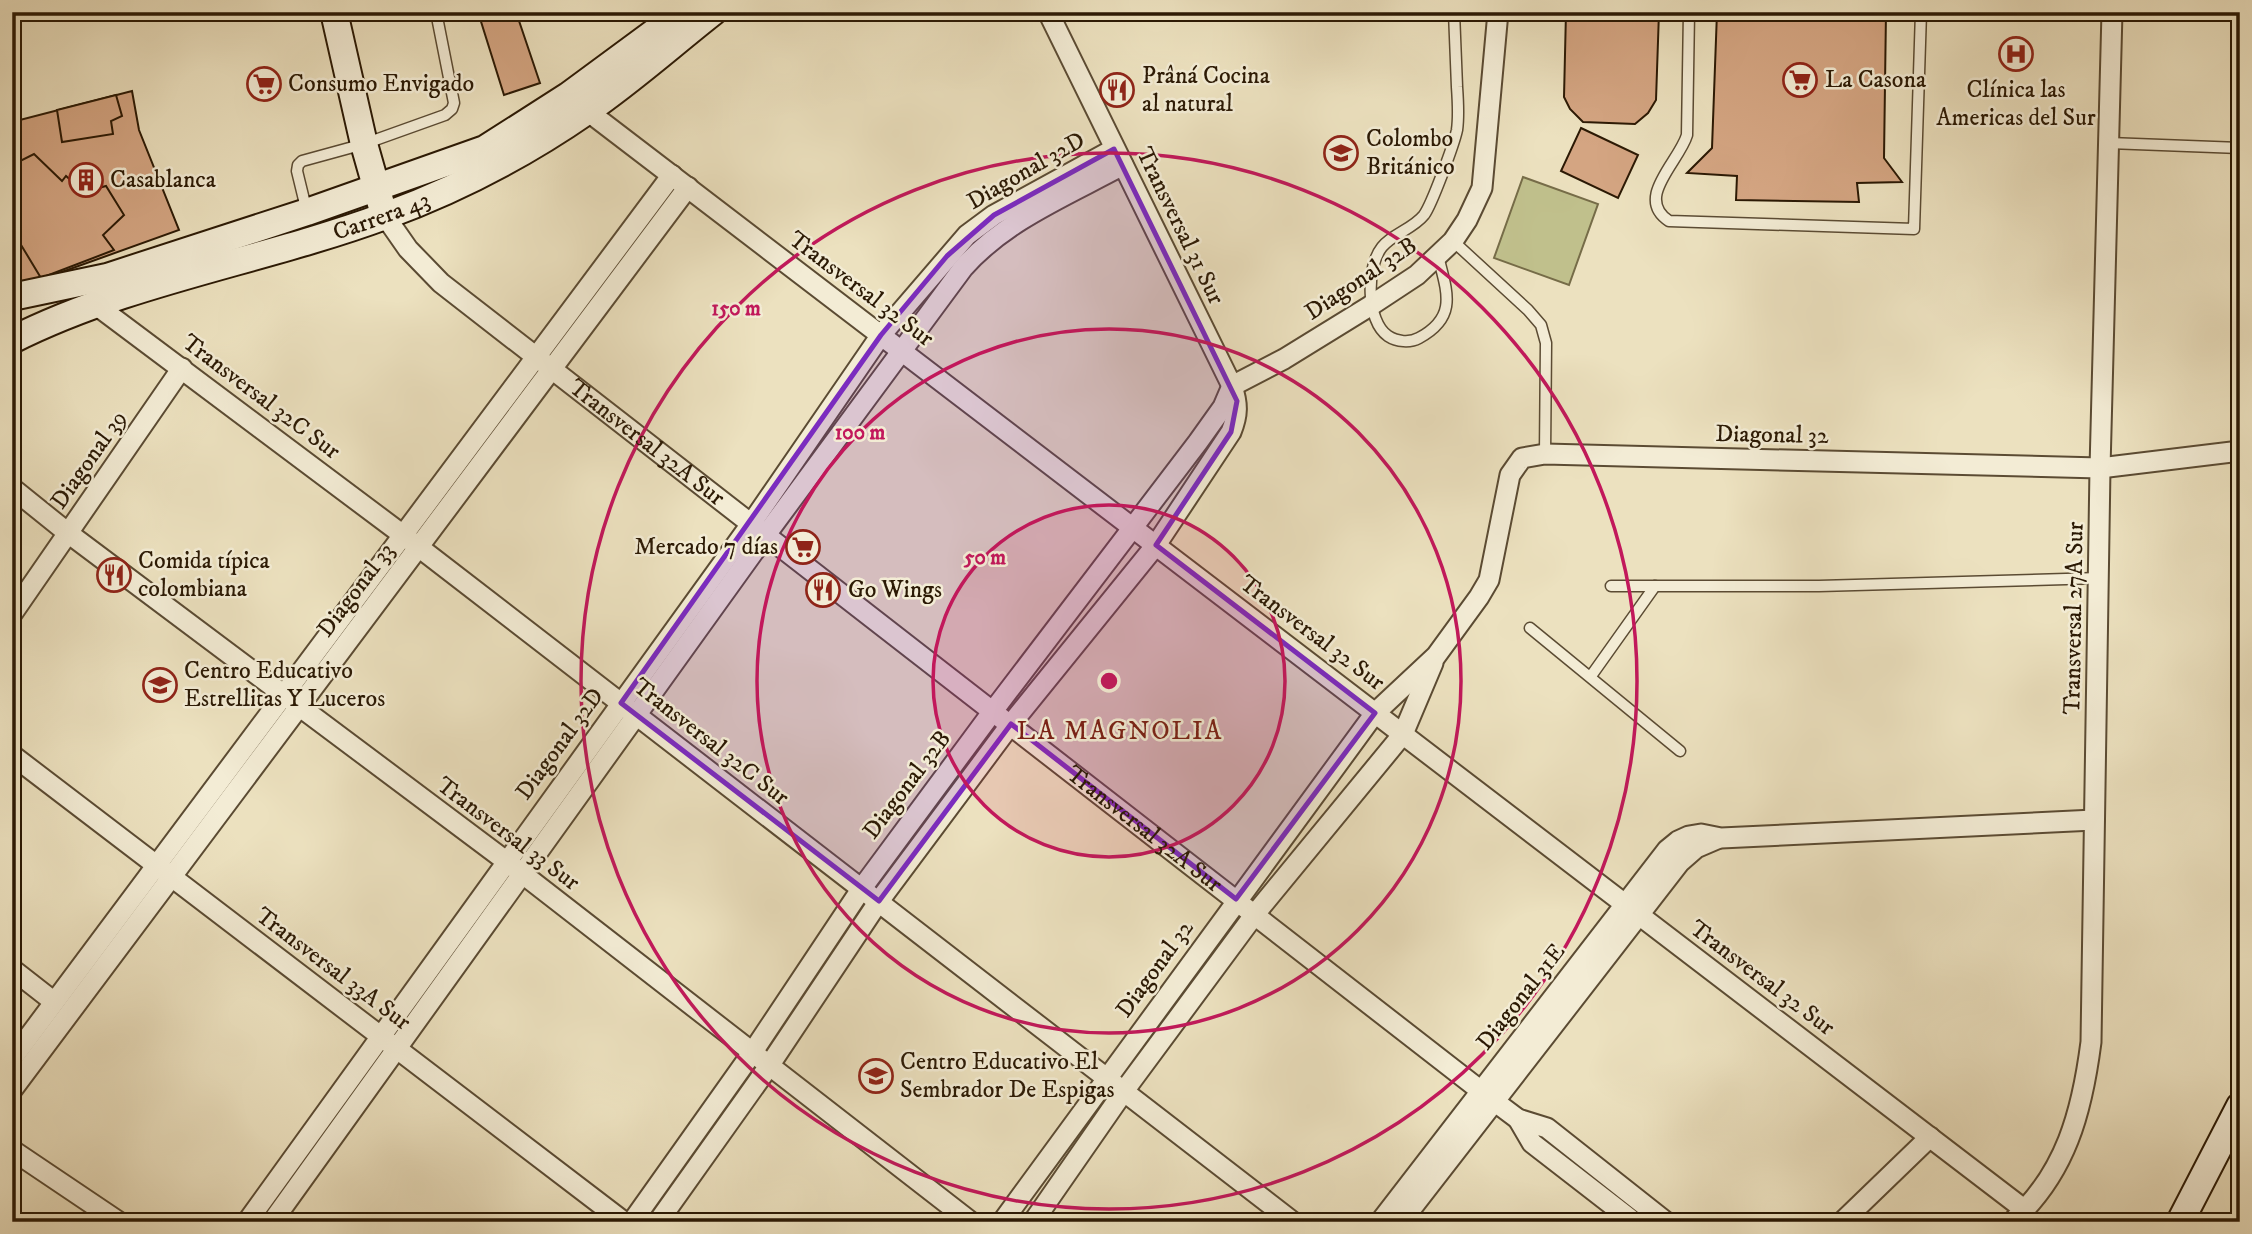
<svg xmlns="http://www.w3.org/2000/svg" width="2252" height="1234" font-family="'IM FELL DW Pica',serif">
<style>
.pitch{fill:#c0c08c;stroke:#766c48;stroke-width:2}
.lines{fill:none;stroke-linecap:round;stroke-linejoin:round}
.stream{stroke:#6d7c6c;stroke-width:7}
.building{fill:#d4a582;stroke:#2b1904;stroke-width:2}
.lane-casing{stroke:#5b4b33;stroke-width:13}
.street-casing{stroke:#5b4b33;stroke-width:23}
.secondary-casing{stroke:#2b1904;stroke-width:30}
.lane{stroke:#f3ecd5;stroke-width:10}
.street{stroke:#f3ecd5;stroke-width:19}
.secondary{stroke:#f3ecd5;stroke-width:26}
.marked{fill:#7b2cbf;fill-opacity:0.2;stroke:#7b2cbf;stroke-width:5;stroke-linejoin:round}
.ring{fill:none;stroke:#c2185b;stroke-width:3.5}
.labels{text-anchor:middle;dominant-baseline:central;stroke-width:5;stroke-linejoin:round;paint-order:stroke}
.poi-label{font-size:24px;fill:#2b1904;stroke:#f3ecd5;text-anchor:start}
.street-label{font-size:24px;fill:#2b1904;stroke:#f3ecd5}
.neighbourhood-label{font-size:26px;letter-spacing:2px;fill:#7a1f14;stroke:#f3ecd5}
.centre{fill:#c2185b;stroke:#f3ecd5;stroke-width:3.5}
.ring-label{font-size:21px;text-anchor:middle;font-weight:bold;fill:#c2185b;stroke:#f3ecd5;stroke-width:5;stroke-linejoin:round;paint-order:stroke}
</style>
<rect width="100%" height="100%" fill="#ece1bf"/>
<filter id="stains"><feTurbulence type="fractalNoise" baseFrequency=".00286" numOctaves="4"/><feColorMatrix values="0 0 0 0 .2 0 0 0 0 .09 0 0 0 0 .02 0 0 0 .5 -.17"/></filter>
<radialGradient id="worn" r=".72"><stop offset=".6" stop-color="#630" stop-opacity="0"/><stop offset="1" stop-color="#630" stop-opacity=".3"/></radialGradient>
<!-- pitch -->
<polygon class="pitch" points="1523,177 1598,204 1569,285 1494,258"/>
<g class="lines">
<!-- stream -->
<polyline class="stream" points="2237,1222 2240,1216"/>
</g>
<!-- building -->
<g class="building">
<polygon points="478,12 516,12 540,83 504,95"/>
<polygon points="1566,12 1659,12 1656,100 1648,113 1635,124 1583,122 1570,109 1564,97"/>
<polygon points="1717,12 1886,12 1884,158 1902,182 1857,183 1859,202 1736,200 1737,176 1687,173 1712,148"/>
<polygon points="132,91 139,130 179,230 45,278 12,284 12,122"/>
<polygon points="116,95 122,116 111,121 113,134 62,142 57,110"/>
<polygon points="1581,128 1638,155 1618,198 1561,171"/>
<polygon points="34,154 62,181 66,176 84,192 106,186 124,215 103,235 114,250 41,278 12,230 12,165"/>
</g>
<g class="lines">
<!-- lane casing -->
<g class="lane-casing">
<g id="lane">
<path d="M1689 12 1687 135C1679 162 1634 198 1669 221L1914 229 1921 12"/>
<polyline points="2109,143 2240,148"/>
<polyline points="307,212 297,171 298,165 302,161 364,144 445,115 452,109 454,103 436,12"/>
<polyline points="1453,241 1528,310 1541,325 1546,343 1545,454"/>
<path d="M1438 256C1447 292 1458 317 1419 338 1410 343 1397 342 1388 336 1366 321 1366 267 1382 247 1392 234 1413 229 1424 215 1432 204 1454 144 1457 130 1459 116 1458 101 1457 87 1456 62 1455 37 1454 12"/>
<polyline points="1611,586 1819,586 2100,578"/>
<polyline points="1530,628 1680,751"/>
<polyline points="1591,676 1655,586"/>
</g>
</g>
<!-- street casing -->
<g class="street-casing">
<g id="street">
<polyline points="577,103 2025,1210"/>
<path id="s1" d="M385 216 408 249 441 283 1494 1101 1518 1119 1547 1128 1666 1222"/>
<polyline points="96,305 403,535 1293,1222"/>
<polyline points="12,488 68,533 506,861 971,1222"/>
<polyline points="12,614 182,368"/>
<polyline points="12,755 624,1222"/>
<polyline points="12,969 53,1001"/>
<polyline points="12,1059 672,175"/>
<polyline points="12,1090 688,187"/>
<polyline points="1518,1119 1532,1143 1634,1222"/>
<polyline points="12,1150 119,1222"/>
<polyline points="247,1222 751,524 881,335 967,235 994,215 1114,149"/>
<path d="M272 1222 765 536 963 268C1005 220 1068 195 1123 165"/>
<polyline points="632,1222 752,1053 862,888 993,711 1198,442 1223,407 1232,386 1284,359 1370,306 1417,275 1453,241 1467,220 1482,188 1498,12"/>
<path d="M658 1222 769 1066 879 901 1011 724 1156 545 1231 432C1238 415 1238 404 1232 386L1048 12"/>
<polyline points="1002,1222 1375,713 1436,656 1479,597 1489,580 1510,475 1522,458 1545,454 2100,468 2240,451"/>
<polyline points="1033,1222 1124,1091 1255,914 1403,734 1433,663"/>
<polyline points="1380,1222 1667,850 1678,841 1689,836 1701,834 1721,838 2094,820"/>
<polyline points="1401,1222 1680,862 1696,848 1717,839"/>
<polyline points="1842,1222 1930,1137"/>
<path d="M2012 1222C2066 1173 2082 1112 2091 1042L2100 468 2112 12"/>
</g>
</g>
<!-- secondary casing -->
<g class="secondary-casing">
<g id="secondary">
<polyline points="334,12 364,144 381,204"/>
<polyline points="12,297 107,277 307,212 485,149 568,96 682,12"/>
<path id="s2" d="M12 340C129 281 263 261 385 216 456 190 525 154 587 111 631 81 671 45 713 12"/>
<polyline points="2180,1222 2240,1106"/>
</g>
</g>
<!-- lane -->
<use href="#lane" class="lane"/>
<!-- street -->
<use href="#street" class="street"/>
<!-- secondary -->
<use href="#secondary" class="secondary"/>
</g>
<!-- marked area -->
<path class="marked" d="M1114 149 1237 401 1231 432 1156 545 1375 713 1236 899 1011 724 879 901 621 703 881 335 947 256 994 215Z"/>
<!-- distance rings -->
<circle cx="1109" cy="681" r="176" fill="#c2185b" fill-opacity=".12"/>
<g class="ring">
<circle cx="1109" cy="681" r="176"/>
<circle cx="1109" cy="681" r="352"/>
<circle cx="1109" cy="681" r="528"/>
</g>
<!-- icons -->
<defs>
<g id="hospital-ring" transform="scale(1.75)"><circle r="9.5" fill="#f3ecd5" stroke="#8f2418" stroke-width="1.5"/><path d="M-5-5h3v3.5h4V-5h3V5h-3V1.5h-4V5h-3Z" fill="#8f2418"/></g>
<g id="supermarket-ring" transform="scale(1.75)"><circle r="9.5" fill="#f3ecd5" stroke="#8f2418" stroke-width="1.5"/><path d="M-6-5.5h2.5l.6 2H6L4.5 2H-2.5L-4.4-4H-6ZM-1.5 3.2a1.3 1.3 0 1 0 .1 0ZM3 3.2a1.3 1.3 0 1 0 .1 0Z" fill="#8f2418"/></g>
<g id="restaurant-ring" transform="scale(1.75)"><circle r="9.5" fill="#f3ecd5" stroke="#8f2418" stroke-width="1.5"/><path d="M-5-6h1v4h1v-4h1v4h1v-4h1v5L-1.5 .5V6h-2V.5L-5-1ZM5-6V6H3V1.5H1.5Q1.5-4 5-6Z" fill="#8f2418"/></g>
<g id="university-ring" transform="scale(1.75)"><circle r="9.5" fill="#f3ecd5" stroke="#8f2418" stroke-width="1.5"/><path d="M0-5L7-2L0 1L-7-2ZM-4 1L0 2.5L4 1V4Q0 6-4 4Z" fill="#8f2418"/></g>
<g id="building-ring" transform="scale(1.75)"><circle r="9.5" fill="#f3ecd5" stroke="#8f2418" stroke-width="1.5"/><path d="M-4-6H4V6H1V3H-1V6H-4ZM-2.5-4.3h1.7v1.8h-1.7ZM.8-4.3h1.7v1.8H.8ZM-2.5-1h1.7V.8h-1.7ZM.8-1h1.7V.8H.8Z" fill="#8f2418"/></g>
<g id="school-ring" transform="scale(1.75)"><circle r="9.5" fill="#f3ecd5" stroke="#8f2418" stroke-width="1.5"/><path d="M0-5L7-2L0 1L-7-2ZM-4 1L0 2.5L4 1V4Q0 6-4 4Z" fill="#8f2418"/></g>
</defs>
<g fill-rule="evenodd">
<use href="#hospital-ring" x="2016" y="54"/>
<use href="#supermarket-ring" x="1800" y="80"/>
<use href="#supermarket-ring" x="264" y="84"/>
<use href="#restaurant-ring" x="1117" y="90"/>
<use href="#university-ring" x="1341" y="153"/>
<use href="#building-ring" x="86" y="180"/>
<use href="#supermarket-ring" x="803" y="547"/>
<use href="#restaurant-ring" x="114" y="575"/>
<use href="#restaurant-ring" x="823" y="590"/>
<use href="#school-ring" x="160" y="685"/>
<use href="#school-ring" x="876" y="1076"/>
</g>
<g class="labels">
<!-- poi labels -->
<g class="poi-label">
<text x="1142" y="76">Prâná Cocina<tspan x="1142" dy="28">al natural</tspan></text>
<text x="1825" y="80">La Casona</text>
<text x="288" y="84">Consumo Envigado</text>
<text x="2016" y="90" text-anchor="middle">Clínica las<tspan x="2016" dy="28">Americas del Sur</tspan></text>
<text x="1366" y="139">Colombo<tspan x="1366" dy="28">Británico</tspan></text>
<text x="110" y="180">Casablanca</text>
<text x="778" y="547" text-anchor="end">Mercado 7 días</text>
<text x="138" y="561">Comida típica<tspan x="138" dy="28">colombiana</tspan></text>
<text x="848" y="590">Go Wings</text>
<text x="184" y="671">Centro Educativo<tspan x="184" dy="28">Estrellitas Y Luceros</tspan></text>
<text x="900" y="1062">Centro Educativo El<tspan x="900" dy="28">Sembrador De Espigas</tspan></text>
</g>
<!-- street labels -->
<g class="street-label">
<text transform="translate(1026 171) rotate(-30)">Diagonal 32D</text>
<text stroke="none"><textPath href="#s2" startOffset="390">Carrera 43</textPath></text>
<text transform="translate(1180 226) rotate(64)">Transversal 31 Sur</text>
<text transform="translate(1361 279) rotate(-34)">Diagonal 32B</text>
<text transform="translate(861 289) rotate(37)">Transversal 32 Sur</text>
<text transform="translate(261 397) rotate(37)">Transversal 32C Sur</text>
<text transform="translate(1772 435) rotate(1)">Diagonal 32</text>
<text stroke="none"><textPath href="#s1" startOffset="348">Transversal 32A Sur</textPath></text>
<text transform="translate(89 460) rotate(-55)">Diagonal 39</text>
<text transform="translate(356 590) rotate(-53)">Diagonal 33</text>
<text transform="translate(2074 618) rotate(-89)">Transversal 27A Sur</text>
<text transform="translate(1312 633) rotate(37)">Transversal 32 Sur</text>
<text transform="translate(711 742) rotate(38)">Transversal 32C Sur</text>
<text transform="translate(560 744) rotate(-54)">Diagonal 32D</text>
<text transform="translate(907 785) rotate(-53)">Diagonal 32B</text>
<text stroke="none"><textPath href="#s1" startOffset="978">Transversal 32A Sur</textPath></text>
<text transform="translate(508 834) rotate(37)">Transversal 33 Sur</text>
<text transform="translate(333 969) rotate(37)">Transversal 33A Sur</text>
<text transform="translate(1155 969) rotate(-54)">Diagonal 32</text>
<text transform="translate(1762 978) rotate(37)">Transversal 32 Sur</text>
<text transform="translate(1521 997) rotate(-52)">Diagonal 31E</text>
</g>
<!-- neighbourhood labels -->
<g class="neighbourhood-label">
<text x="1120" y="731">LA MAGNOLIA</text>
</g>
</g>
<circle cx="1109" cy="681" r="10" class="centre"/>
<g class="ring-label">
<text x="736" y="315">150 m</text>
<text x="860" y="439">100 m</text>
<text x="985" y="564">50 m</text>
</g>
<!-- margin -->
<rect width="2252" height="1234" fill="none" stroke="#ece1bf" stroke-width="42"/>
<rect x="14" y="14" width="2224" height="1206" fill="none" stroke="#2b1904" stroke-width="3.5"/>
<rect x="21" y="21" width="2210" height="1192" fill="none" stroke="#2b1904" stroke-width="2"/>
<rect width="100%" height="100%" filter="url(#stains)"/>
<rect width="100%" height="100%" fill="url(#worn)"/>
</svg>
